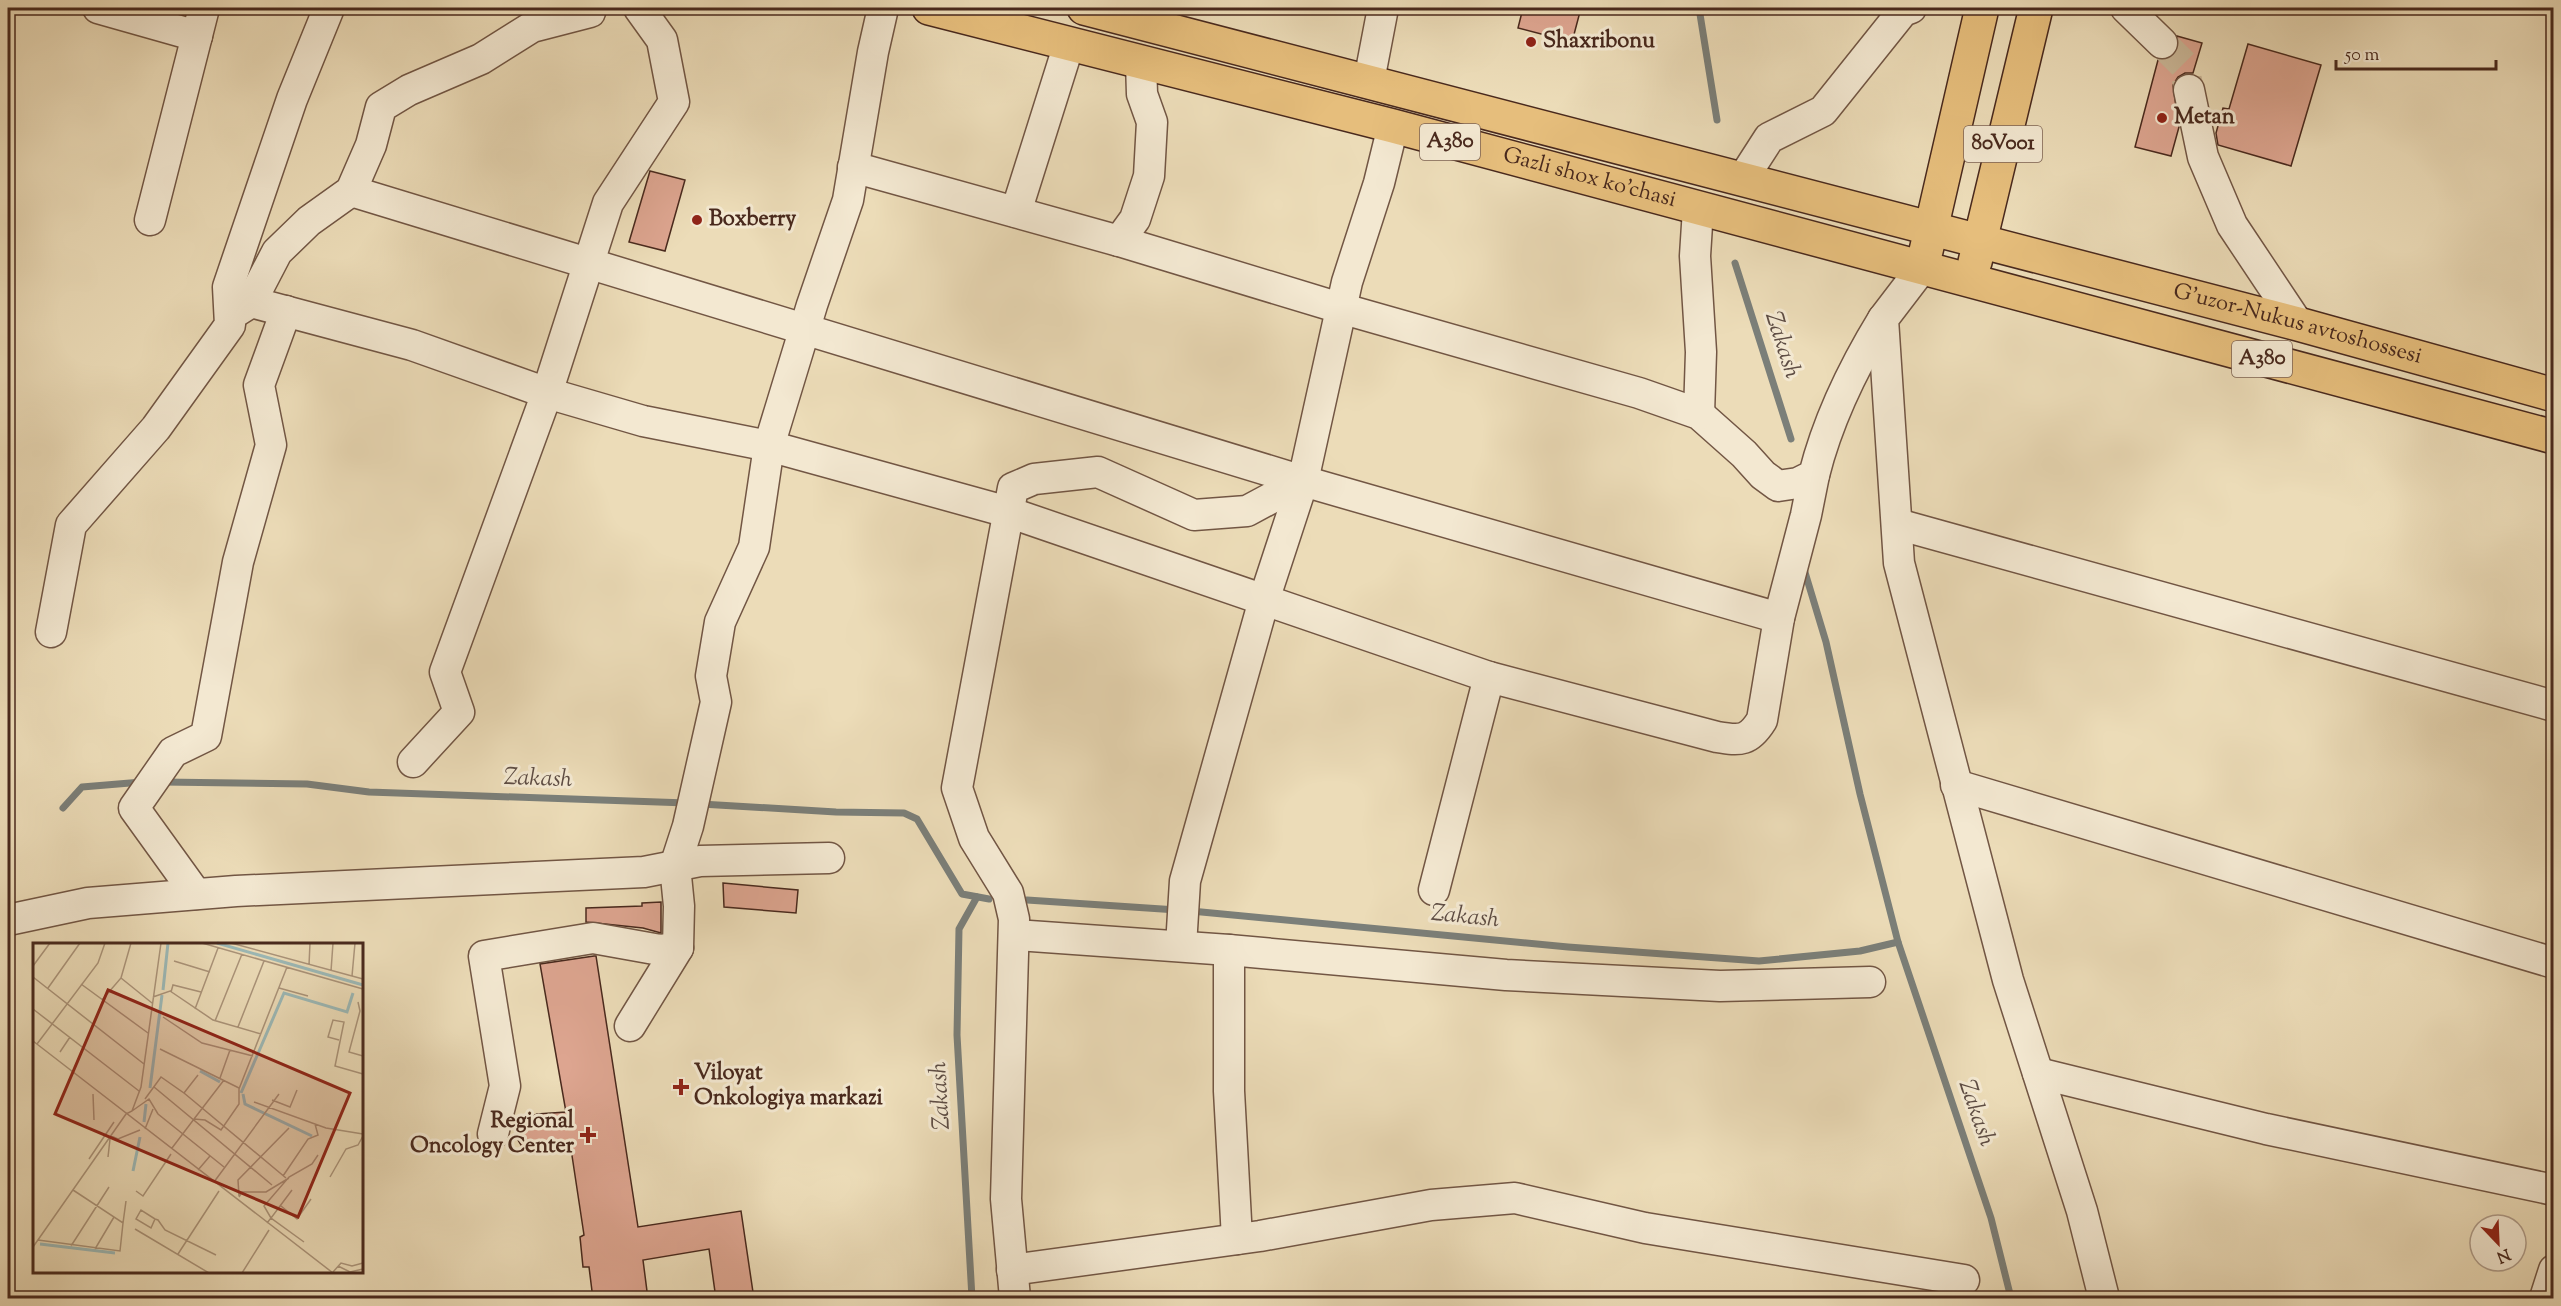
<svg xmlns="http://www.w3.org/2000/svg" width="2561" height="1306" font-family="'Sorts Mill Goudy',serif">
<style>
.lines{fill:none;stroke-linecap:round;stroke-linejoin:round}
.stream{stroke:#7b7f79;stroke-width:7}
.building{fill:#dda590;stroke:#49291d;stroke-width:1.5}
.minor-tunnel{stroke:#cbb899;stroke-width:30;stroke-dasharray:30 15;stroke-linecap:butt}
.minor-casing{stroke:#725644;stroke-width:33}
.highway-casing{stroke:#49291d;stroke-width:36}
.minor{stroke:#f3e8d1;stroke-width:30}
.highway{stroke:#e6be7c;stroke-width:33}
.poi-dot{fill:#8f2418;stroke:#f3e8d1;stroke-width:2}
.labels{text-anchor:middle;dominant-baseline:central;stroke-width:6;stroke-linejoin:round;paint-order:stroke}
.shield{fill:#f3e8d1;stroke:#7c6253;stroke-width:1.5}
.shield-label{font-size:21px;font-weight:bold;fill:#49291d}
.poi-label{font-size:22px;font-weight:bold;fill:#49291d;stroke:#f3e8d1;text-anchor:start}
.street-label{font-size:22px;fill:#49291d;stroke:#f3e8d1}
.water-label{font-size:24px;font-style:italic;fill:#5e4d44;stroke:#f3e8d1}
.inset-river{fill:none;stroke:#9cb9b7;stroke-width:3}
.inset-road{fill:none;stroke:#ab947a;stroke-width:1.5}
.view{fill:#8f2418;fill-opacity:0.15;stroke:#8f2418;stroke-width:3}
.inset-edge{fill:none;stroke:#49291d;stroke-width:3}
</style>
<rect width="100%" height="100%" fill="#ecdcb8"/>
<filter id="stains"><feTurbulence type="fractalNoise" baseFrequency=".00333" numOctaves="4"/><feColorMatrix values="0 0 0 0 .2 0 0 0 0 .09 0 0 0 0 .02 0 0 0 .5 -.17"/></filter>
<radialGradient id="worn" r=".72"><stop offset=".6" stop-color="#630" stop-opacity="0"/><stop offset="1" stop-color="#630" stop-opacity=".3"/></radialGradient>
<g class="lines">
<!-- stream -->
<g class="stream">
<polyline points="1699,8 1717,120"/>
<polyline points="1735,263 1791,439"/>
<polyline points="1804,569 1826,642 1860,794 1898,942 1991,1218 2011,1298"/>
<polyline points="162,782 307,784 369,792 687,803"/>
<polyline points="701,804 836,812 904,813 917,819 962,894 989,899"/>
<polyline points="63,808 82,787 142,782"/>
<polyline points="1027,900 1177,910"/>
<polyline points="1191,911 1568,947 1759,961 1860,951 1898,942"/>
<polyline points="972,1298 957,1035 959,929 977,897"/>
</g>
</g>
<!-- building -->
<g class="building">
<polygon points="1523,8 1581,8 1572,42 1518,28"/>
<polygon points="2177,36 2202,43 2193,73 2185,73 2178,77 2173,85 2179,127 2171,156 2135,147 2158,60 2167,59 2175,55 2179,47"/>
<polygon points="2248,44 2321,65 2291,166 2218,145 2216,133 2223,108 2229,109"/>
<polygon points="650,171 685,180 665,251 629,242"/>
<polygon points="723,883 798,890 796,913 724,907"/>
<polygon points="661,902 661,933 643,928 586,922 586,908 642,906 642,903"/>
<polygon points="594,956 596,956 638,1227 741,1211 754,1299 716,1299 709,1249 643,1260 648,1299 593,1299 589,1267 583,1267 580,1237 584,1235 571,1149 536,1154 524,1150 518,1140 518,1130 524,1120 537,1114 566,1112 540,964"/>
</g>
<g class="lines">
<!-- minor-tunnel -->
<polyline class="minor-tunnel" points="2162,43 2184,65 2189,90"/>
<!-- minor casing -->
<g class="minor-casing">
<g id="minor">
<polyline points="98,8 197,36"/>
<polyline points="2126,8 2162,43"/>
<polyline points="1369,81 1383,8"/>
<polyline points="2189,90 2203,157 2232,225 2298,324"/>
<path d="M853 167 1119 241 1340 308 1639 393 1699 414 1744 454 1763 475 1778 486 1798 483 1814 475C1828 419 1853 368 1883 319"/>
<polyline points="1742,180 1769,138 1823,111 1903,11 1911,8"/>
<polyline points="351,191 1303,481 1779,618"/>
<polyline points="1698,209 1695,256 1701,352 1699,414"/>
<polyline points="1016,212 1069,44"/>
<polyline points="150,220 204,8"/>
<polyline points="1119,241 1135,219 1149,176 1152,122 1142,94 1141,62"/>
<polyline points="1922,268 1883,319 1899,563 2008,980 2082,1211 2104,1298"/>
<polyline points="251,302 412,345 547,393 643,421 769,446 1008,512 1489,677"/>
<polyline points="234,313 251,302 277,252 309,221 351,191 371,145 381,107 409,90 481,59 532,27 590,12 591,8"/>
<polyline points="1897,524 2554,706"/>
<polyline points="51,632 71,525 156,428 230,325 228,287 292,99 329,8"/>
<polyline points="413,762 459,712 445,672 547,393 608,203 674,102 662,40 639,8"/>
<polyline points="1956,785 2554,963"/>
<path d="M1434 890 1489 677 1717 737C1741 741 1749 741 1762 720L1779 618 1806 515 1814 475"/>
<polyline points="196,894 134,808 173,752 206,736 238,562 271,445 259,385 286,311"/>
<polyline points="8,920 88,903 236,891 644,872 700,861 829,858"/>
<polyline points="1015,935 1229,950 1506,975 1720,986 1870,982"/>
<polyline points="1181,946 1185,881 1264,600 1303,481"/>
<polyline points="1229,950 1229,1091 1237,1239"/>
<polyline points="630,1026 678,948 679,906 675,866 688,826 716,702 711,676 720,622 754,547 769,446 812,305 848,200 873,52 883,8"/>
<polyline points="2038,1073 2266,1129 2554,1190"/>
<polyline points="493,1134 505,1086 484,956 593,938 660,950 678,948"/>
<polyline points="1012,1270 1260,1236 1431,1205 1515,1198 1645,1228 1964,1280"/>
<polyline points="1015,1298 1006,1199 1014,919 1008,893 974,838 957,788 1013,488 1034,479 1098,472 1194,515 1247,511 1303,481 1347,282 1379,183 1393,126"/>
<polyline points="2545,1298 2554,1270"/>
</g>
</g>
<!-- highway casing -->
<g class="highway-casing">
<g id="highway">
<path id="s1" d="M929 8 1393 126 2554 437"/>
<path id="s2" d="M1084 8 2298 324 2554 395"/>
<polyline points="1926,251 1982,8"/>
<polyline points="1975,262 2036,8"/>
</g>
</g>
<!-- minor -->
<use href="#minor" class="minor"/>
<!-- highway -->
<use href="#highway" class="highway"/>
</g>
<!-- markers -->
<g class="poi-dot">
<circle cx="1531" cy="42" r="6"/>
<circle cx="2162" cy="118" r="6"/>
<circle cx="697" cy="220" r="6"/>
<path d="M678 1078h6v6h6v6h-6v6h-6v-6h-6v-6h6z"/>
<path d="M585 1126h6v6h6v6h-6v6h-6v-6h-6v-6h6z"/>
</g>
<g class="labels">
<!-- shield labels -->
<g class="shield">
<rect x="1420" y="124" width="60" height="36" rx="4.5"/>
<rect x="1964" y="126" width="78" height="36" rx="4.5"/>
<rect x="2232" y="341" width="60" height="36" rx="4.5"/>
</g>
<g class="shield-label">
<text x="1450" y="142">A380</text>
<text x="2003" y="144">80V001</text>
<text x="2262" y="359">A380</text>
</g>
<!-- poi labels -->
<g class="poi-label">
<text x="1543" y="42">Shaxribonu</text>
<text x="2174" y="118">Metan</text>
<text x="709" y="220">Boxberry</text>
<text x="694" y="1074">Viloyat<tspan x="694" dy="25">Onkologiya markazi</tspan></text>
<text x="574" y="1122" text-anchor="end">Regional<tspan x="574" dy="25">Oncology Center</tspan></text>
</g>
<!-- street labels -->
<g class="street-label">
<text stroke="none"><textPath href="#s1" startOffset="682">Gazli shox ko'chasi</textPath></text>
<text stroke="none"><textPath href="#s2" startOffset="1254">G'uzor-Nukus avtoshossesi</textPath></text>
</g>
<!-- water labels -->
<g class="water-label">
<text transform="translate(1782 345) rotate(72)">Zakash</text>
<text transform="translate(538 779) rotate(2)">Zakash</text>
<text transform="translate(1465 917) rotate(6)">Zakash</text>
<text transform="translate(941 1096) rotate(-93)">Zakash</text>
<text transform="translate(1976 1113) rotate(71)">Zakash</text>
</g>
</g>
<!-- overview -->
<g transform="translate(33 943)">
<rect width="330" height="330" fill="#ecdcb8"/>
<path class="inset-river" d="M184 0 330 42M130 47 135 0M167 128 187 139M117 145 129 52M208 150 251 50 314 69 320 50M210 151 212 161 279 193M111 179 113 161M100 228 107 194M7 301 82 310"/>
<path class="inset-road" d="M169 0 330 46M198 0 330 36M141 18 177 29M276 22 277 0M0 23 17 0M298 28 300 0M319 33 322 0M0 34 111 121M88 35 119 60M48 41 115 90M15 45 47 0M246 45 275 53M138 49 140 42 168 49M120 54 137 48 180 77 228 91M69 57 88 35 98 0M325 59 327 68 316 109 330 113M0 66 106 148M162 66 185 5M130 74 169 100 220 113M182 78 209 11M205 84 231 18M306 97 295 94 300 77 311 79 302 123 330 131M0 98 300 330M4 101 65 20 72 0M127 106 206 145M27 109 37 94M187 135 197 107M121 144 239 242M151 150 253 235M60 151 61 177M112 156 128 134 151 150 165 132M239 157 257 164 264 147M221 159 293 185 330 191M99 168 116 156 125 171 191 224M93 171 99 168 108 144 128 0M161 176 191 137M112 186 120 166M78 193 85 196 107 187M139 205 161 176 172 177 188 187 206 161V146L254 24M75 214 77 196M56 216 81 179M165 227 177 213M250 233 275 196 285 192 282 181M297 234 313 206 325 202 330 193M181 239 246 151M40 247 90 280 93 258M259 247 238 275 271 299M103 248 110 253 138 211M206 253 205 237 256 185M206 254 209 249H233L256 235M248 263 264 276 278 256M122 276 118 285 103 276 108 267 122 276 125 277 132 287 183 312M234 280 238 275 231 263 256 234 279 221 285 212M102 286 176 330M5 297 87 308 90 280M38 303 76 244M0 304 93 171M62 306 81 274M145 311 186 248M305 323 317 329 330 326M300 329 308 320 319 323 330 320M209 330 236 287"/>
<path class="view" d="M75 47 317 150 265 274 22 171Z"/>
<rect width="330" height="330" class="inset-edge"/>
</g>
<!-- margin -->
<rect width="2561" height="1306" fill="none" stroke="#ecdcb8" stroke-width="30"/>
<rect x="9" y="9" width="2543" height="1288" fill="none" stroke="#49291d" stroke-width="3"/>
<rect x="15" y="15" width="2531" height="1276" fill="none" stroke="#49291d" stroke-width="1.5"/>
<!-- north arrow -->
<g transform="translate(2498 1243) rotate(157)"><circle r="28" fill="#f3e8d1" stroke="#af9c89" stroke-width="1.5"/>
<path d="M0-4.5L10 22L0 15L-10 22Z" fill="#8f2418"/>
<text y="-9" font-size="16" font-weight="bold" text-anchor="middle" fill="#49291d">N</text>
</g>
<!-- scale -->
<path d="M2336 60v9h160v-9" fill="none" stroke="#49291d" stroke-width="3"/>
<text x="2345" y="60" font-size="18" fill="#49291d" stroke="#f3e8d1" stroke-width="4.5" paint-order="stroke">50 m</text>
<rect width="100%" height="100%" filter="url(#stains)"/>
<rect width="100%" height="100%" fill="url(#worn)"/>
</svg>
